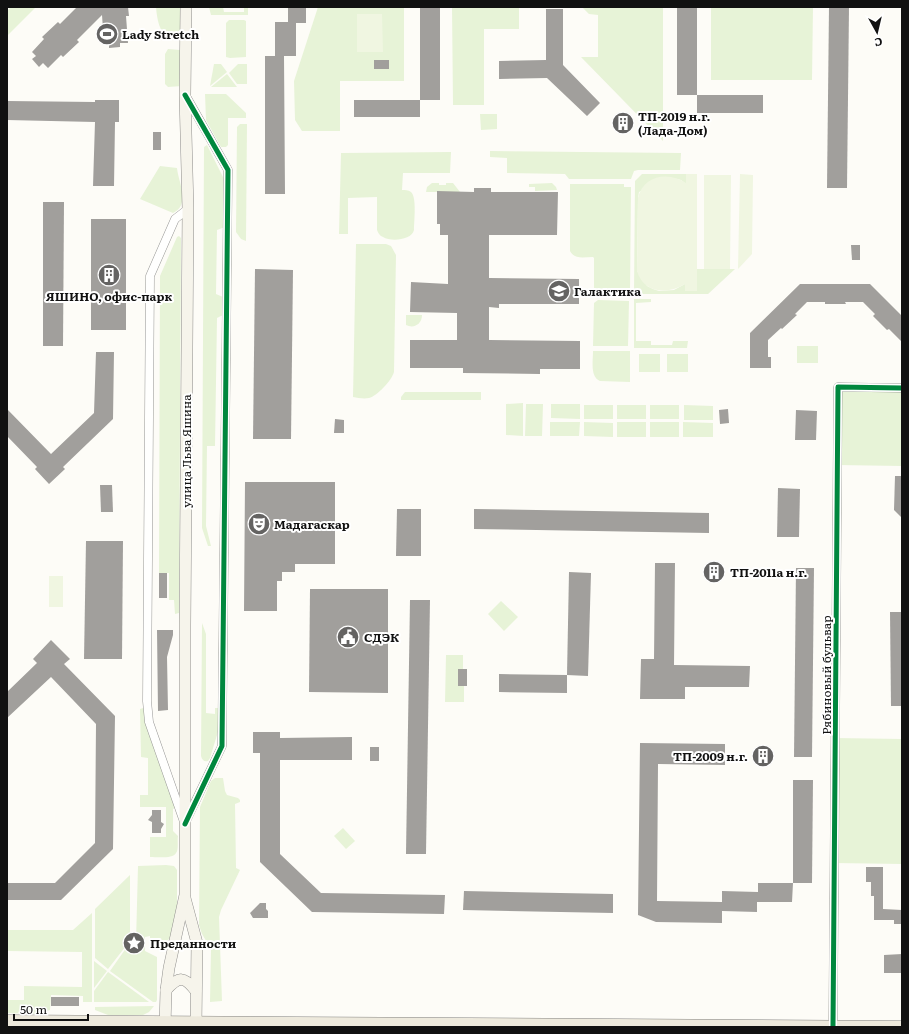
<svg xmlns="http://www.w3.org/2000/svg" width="909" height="1034" font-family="Literata,serif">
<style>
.green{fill:#e7f3d7}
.pitch{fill:#f0f6e1}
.building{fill:#a19f9c}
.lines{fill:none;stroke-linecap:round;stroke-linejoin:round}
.minor-casing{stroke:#979795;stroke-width:9}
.secondary-casing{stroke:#8e8d8b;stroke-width:12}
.primary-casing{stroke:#858482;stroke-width:13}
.minor{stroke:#fffffe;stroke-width:8}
.secondary{stroke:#f6f4eb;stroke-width:11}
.primary{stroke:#ede9dc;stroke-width:12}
.cycleway-casing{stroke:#fff;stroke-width:8}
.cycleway{stroke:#00873e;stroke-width:5}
.labels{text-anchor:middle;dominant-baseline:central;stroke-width:4;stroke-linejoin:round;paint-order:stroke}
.poi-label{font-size:12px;font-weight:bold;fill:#111;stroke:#fff;text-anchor:start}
.street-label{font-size:12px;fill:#111;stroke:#fff}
</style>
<rect width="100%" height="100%" fill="#fdfcf7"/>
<!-- green -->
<g class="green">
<polygon points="11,7 36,7 7,36 7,11"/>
<path d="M156 7H181V33L175 39H169C159 32 157 19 156 7Z"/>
<polygon points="209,7 223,7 224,12 244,12 244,7 248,7 248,15 211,15"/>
<polygon points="318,7 404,7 404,81 340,81 340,131 302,131 295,120 294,81"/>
<polygon points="452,7 519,7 519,29 484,29 484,105 453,105"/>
<polygon points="582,7 663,7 663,141 581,57 598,57 598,15 589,14"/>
<polygon points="711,7 813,7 812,80 711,80"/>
<polygon points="229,20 244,20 246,21 246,57 230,58 226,57 226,23"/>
<polygon points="168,49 180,50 182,51 182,86 168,87 165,84 165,54"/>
<polygon points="214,64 221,64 227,72 210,86"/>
<polygon points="238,64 247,64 247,84 237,84 229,73"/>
<polygon points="227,74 237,87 211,87"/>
<polygon points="205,94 226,94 246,113 246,118 228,118 228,145 226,147 221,147 206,120"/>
<polygon points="480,114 497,114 497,129 481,130"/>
<polygon points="240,124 247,124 246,241 241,239 236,232 237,127"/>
<polygon points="207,145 225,181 225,227 217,230 216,294 223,297 223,315 217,318 215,446 207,446 206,526 211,546 208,546 202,528 204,147"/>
<polygon points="490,151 681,153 680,170 638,170 634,171 631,179 569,179 565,174 507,173 507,158 490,157"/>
<path d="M451 152 450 173H403L402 190C405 190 408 190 411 192 417 197 414 222 414 230 412 240 391 242 383 237 380 236 378 233 377 230V197L348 198V234H339L341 153Z"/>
<path d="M160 166 177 168C178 181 191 205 173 213L140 199Z"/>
<polygon points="642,174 686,174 686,184 681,180 668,177 639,192 638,198 637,271 647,286 653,289 659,291 674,290 685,284 696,291 697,269 735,269 708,294 634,294 635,181"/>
<polygon points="432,183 439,183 439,185 446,185 446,183 453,183 460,192 426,192 427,187"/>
<polygon points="552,183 556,187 557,190 535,191 535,187 529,187 529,184"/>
<path d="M570 184H624V187H631L630 292 625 293V295H594V258L593 257C584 257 575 260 570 251Z"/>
<polygon points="179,236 181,238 179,613 175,614 174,600 169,600 169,573 159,573 160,276 177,237"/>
<path d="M356 244H386L391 246 396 255 394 372C392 380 377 396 369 398 364 399 358 398 353 397Z"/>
<polygon points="634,299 651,299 651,302 636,303 636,341 651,341 651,345 672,345 673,341 688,341 687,348 634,348"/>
<polygon points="598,300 629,301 628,346 593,346 594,303"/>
<path d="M406 315H422C422 324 414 329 406 325Z"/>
<rect x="797" y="346" width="21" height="17"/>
<path d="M593 351H630V382L600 381C590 377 593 361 593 351Z"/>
<rect x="639" y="354" width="21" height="18"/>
<rect x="667" y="354" width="21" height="18"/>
<polygon points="838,387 902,388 902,466 837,465"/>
<polygon points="405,392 481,392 481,400 401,400 401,397"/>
<polygon points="523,403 523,436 506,435 506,404"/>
<polygon points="526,404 543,404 542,436 525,436"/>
<polygon points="551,404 580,404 580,419 551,418"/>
<rect x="584" y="405" width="29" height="14"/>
<rect x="617" y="405" width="29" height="14"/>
<rect x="650" y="405" width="29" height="14"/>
<polygon points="684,405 713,406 713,420 684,420"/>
<polygon points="550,422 580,422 579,436 550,436"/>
<polygon points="584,422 613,423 613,437 584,436"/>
<rect x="617" y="422" width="29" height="15"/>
<rect x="650" y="422" width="29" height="15"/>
<polygon points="683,422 713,423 713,437 683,437"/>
<polygon points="501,601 518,617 504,631 488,614"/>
<path d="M202 623 206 634V713L215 714V708H219L221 722 210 758 208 761C204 762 202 760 201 756Z"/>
<polygon points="446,655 463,655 463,669 458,669 464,686 464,702 445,702"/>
<path d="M143 708 145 709 176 807 173 809V831L178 836C177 841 179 849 176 853 173 859 157 857 150 857V837H166V807H140V795H148V758L141 757 140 709Z"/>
<polygon points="835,738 902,739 902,864 834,863"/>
<polygon points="215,778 223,778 225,791 227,795 238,798 240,800 240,802 235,804 236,868 240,870 221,910 219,917 222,1001 210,1002 211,949 202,934 199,925 200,807 211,781"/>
<polygon points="343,828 355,841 346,849 334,836"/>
<polygon points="166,865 174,866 177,870 177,925 176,932 158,950 150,946 150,936 145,937 145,951 157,957 157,1000 156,1002 153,1002 110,971 129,944 129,942 108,969 95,958 95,909 130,875 130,941 136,942 138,866"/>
<polygon points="92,913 92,1002 83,1002 83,996 51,995 50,1010 37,1014 7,1013 7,1000 24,1000 24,986 82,987 82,952 7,951 7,930 73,930"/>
<polygon points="94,961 107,971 94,988"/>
<polygon points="108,972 149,1002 94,1002 94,991"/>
<polygon points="154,1006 149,1012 143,1015 108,1015 95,1010 95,1007"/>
</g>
<!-- pitch -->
<g class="pitch">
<polygon points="357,14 382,14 383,52 357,52"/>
<path d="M686 174H697V291H685V284C668 295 643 293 637 271L638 198C643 175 669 171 686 183Z"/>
<polygon points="740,174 753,175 752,254 738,269"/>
<polygon points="704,175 731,175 730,269 704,269"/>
<rect x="49" y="576" width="14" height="31"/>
</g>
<!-- building -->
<g class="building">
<polygon points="77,7 128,7 129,16 126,16 128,43 120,43 120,47 109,48 109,44 104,44 102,15 77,40 79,42 63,57 61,55 48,68 43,63 39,67 32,59 36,56 32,52 44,39 42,37 58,22 60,24"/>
<polygon points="288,7 306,7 306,23 296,23 296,56 284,56 285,194 265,194 265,56 275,56 275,22 288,22"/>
<rect x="420" y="7" width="20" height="93"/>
<rect x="677" y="7" width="20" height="88"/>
<polygon points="829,7 849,7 847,188 827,188"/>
<polygon points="546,9 563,9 563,65 600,103 587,116 547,78 499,79 499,61 546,60"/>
<rect x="374" y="60" width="15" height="9"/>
<rect x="697" y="95" width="66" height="18"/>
<polygon points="95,100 119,100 119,122 115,122 114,186 93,186 95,122 7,120 7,101 95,102"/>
<rect x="354" y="100" width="66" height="17"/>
<polygon points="623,113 633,122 622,133 612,124"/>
<rect x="153" y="132" width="8" height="18"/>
<polygon points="474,188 491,188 491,192 558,192 557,235 489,235 489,278 579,279 579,304 499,304 499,308 489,307 489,340 580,341 580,369 540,369 540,374 463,373 463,368 410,368 410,340 457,340 457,313 410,312 411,282 448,284 448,235 440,235 440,224 437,224 437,191 474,192"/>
<polygon points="43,202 64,202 63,346 43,346"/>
<rect x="91" y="219" width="35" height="111"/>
<polygon points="851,245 860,245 860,260 852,260"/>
<polygon points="255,269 293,270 291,439 253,439"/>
<polygon points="800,284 870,284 902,316 902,342 889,329 887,330 873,316 875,314 863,302 845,302 846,304 825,304 825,302 807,302 795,314 797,315 782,329 781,328 768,340 768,357 771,357 771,368 750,368 750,333"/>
<polygon points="96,352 114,352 113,419 63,467 65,469 49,484 35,469 37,467 7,436 7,409 51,454 94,413"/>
<polygon points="728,409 729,423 720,424 719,410"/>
<polygon points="796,410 817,411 816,440 795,440"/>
<polygon points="335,419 344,420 344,433 334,433"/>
<polygon points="895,476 902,476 902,518 894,510"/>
<polygon points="245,482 335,482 335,564 295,564 295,572 282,572 282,581 277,581 277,611 244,611"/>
<polygon points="100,485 112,485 113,512 101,512"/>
<polygon points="778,488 800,489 799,537 777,537"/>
<polygon points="397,509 421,509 421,556 396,556"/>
<polygon points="474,509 709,513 709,533 474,529"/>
<polygon points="86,541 123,541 122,659 84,659"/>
<polygon points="655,563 675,563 674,665 750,666 749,687 685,687 685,699 640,699 641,659 654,659"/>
<rect x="707" y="566" width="15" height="12"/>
<polygon points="796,568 814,568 812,757 794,757"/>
<polygon points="569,572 591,573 588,676 567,675"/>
<rect x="159" y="573" width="8" height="25"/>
<polygon points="310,589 388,589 388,693 309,692"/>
<polygon points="410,600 430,600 426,854 406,854"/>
<polygon points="890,612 902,612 902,706 891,706"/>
<polygon points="157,630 173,630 173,635 167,657 168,710 158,711"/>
<polygon points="51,640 70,659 64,664 115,716 113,849 61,900 7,900 7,883 55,883 95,843 96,724 51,677 7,718 7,692 37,663 33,659"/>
<rect x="458" y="669" width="9" height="17"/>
<polygon points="499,674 567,675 567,693 499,692"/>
<polygon points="253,732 280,732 280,738 352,737 352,760 280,760 280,854 321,893 445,895 444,914 312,912 260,862 260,753 253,753"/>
<polygon points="640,743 725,744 725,765 658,764 657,901 722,902 722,891 758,892 758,883 793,883 792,902 757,902 757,912 722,911 722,923 656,922 638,915"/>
<rect x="370" y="747" width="9" height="14"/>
<rect x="758" y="748" width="10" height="16"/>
<polygon points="793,780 813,780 812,883 793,883"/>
<polygon points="152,810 161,810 161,822 164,824 161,829 161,833 152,833 152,822 148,820 152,815"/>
<polygon points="866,867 883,867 883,909 902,910 902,924 894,924 894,920 874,920 874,896 871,896 871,882 866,882"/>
<polygon points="464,891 613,894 613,913 463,910"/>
<polygon points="260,903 266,903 266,909 268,911 268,918 253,918 250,913"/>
<polygon points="902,954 902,973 884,973 884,955"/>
<rect x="51" y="997" width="28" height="9"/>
</g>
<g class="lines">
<!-- minor casing -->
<g class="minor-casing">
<g id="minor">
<polyline points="186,96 228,170 222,746 186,821"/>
<polyline points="183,819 149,722 147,701 150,276 175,219 188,209"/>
<polyline points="833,1026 838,387 902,388"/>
</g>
</g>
<!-- secondary casing -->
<g class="secondary-casing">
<g id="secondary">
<polyline points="185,898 197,943 196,1027"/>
<path d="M166 990C179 976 184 976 196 991"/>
<polyline points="165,1027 166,990 169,968 185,895 185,625 188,209 185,95 186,7"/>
</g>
</g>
<!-- primary casing -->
<g class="primary-casing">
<polyline id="primary" points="7,1021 902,1027"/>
</g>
<!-- minor -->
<use href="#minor" class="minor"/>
<!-- secondary -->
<use href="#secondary" class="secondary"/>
<!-- primary -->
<use href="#primary" class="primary"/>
<!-- cycleway casing -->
<g class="cycleway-casing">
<g id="cycleway">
<polyline points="185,824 222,746 228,170 185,95"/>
<polyline points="833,1026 838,387 902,388"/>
</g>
</g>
<!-- cycleway -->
<use href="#cycleway" class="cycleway"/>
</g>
<!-- icons -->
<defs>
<g id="stadium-disc" transform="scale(1.15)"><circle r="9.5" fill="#646362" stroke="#fff"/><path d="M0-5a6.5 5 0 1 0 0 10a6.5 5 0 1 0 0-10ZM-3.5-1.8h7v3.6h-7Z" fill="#fff"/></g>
<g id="building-disc" transform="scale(1.15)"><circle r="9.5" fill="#646362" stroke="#fff"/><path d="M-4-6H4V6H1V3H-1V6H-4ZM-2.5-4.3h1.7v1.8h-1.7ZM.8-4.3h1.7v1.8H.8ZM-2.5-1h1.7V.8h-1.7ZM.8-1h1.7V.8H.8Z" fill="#fff"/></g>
<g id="school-disc" transform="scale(1.15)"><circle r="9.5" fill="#646362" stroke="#fff"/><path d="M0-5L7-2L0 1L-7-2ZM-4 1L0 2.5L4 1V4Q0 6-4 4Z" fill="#fff"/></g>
<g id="theatre-disc" transform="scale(1.15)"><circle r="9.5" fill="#646362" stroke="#fff"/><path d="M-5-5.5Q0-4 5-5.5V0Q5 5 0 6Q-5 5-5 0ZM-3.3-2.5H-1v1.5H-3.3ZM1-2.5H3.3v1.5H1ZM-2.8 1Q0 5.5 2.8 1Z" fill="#fff"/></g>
<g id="civic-disc" transform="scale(1.15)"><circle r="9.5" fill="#646362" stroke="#fff"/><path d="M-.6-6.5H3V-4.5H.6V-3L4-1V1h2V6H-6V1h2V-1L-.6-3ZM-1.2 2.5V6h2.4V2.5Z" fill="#fff"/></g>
<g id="sight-disc" transform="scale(1.15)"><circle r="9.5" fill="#646362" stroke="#fff"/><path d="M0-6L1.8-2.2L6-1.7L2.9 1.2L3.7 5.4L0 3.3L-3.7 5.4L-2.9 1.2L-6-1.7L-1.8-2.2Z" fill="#fff"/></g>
</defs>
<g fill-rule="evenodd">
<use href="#stadium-disc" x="107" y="34"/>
<use href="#building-disc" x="623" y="123"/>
<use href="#building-disc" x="109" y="275"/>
<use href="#school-disc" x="559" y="291"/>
<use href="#theatre-disc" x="259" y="524"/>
<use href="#building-disc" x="714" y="572"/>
<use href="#civic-disc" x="348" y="637"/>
<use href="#building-disc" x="763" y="756"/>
<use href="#sight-disc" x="134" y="943"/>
</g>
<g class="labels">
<!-- poi labels -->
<g class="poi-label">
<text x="122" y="34">Lady Stretch</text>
<text x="638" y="116">ТП-2019 н.г.<tspan x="638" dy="14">(Лада-Дом)</tspan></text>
<text x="574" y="291">Галактика</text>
<text x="109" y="296" text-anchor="middle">ЯШИНО, офис-парк</text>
<text x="274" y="524">Мадагаскар</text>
<text x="730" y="572">ТП-2011а н.г.</text>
<text x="364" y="637">СДЭК</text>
<text x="748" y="756" text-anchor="end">ТП-2009 н.г.</text>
<text x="150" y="943">Преданности</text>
</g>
<!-- street labels -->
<g class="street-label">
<text transform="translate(186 451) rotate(-90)">улица Льва Яшина</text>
<text transform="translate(826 675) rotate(-90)">Рябиновый бульвар</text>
</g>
</g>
<!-- border -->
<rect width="909" height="1034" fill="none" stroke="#111111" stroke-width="16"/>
<!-- north arrow -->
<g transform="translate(877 32) rotate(172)" stroke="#ffffff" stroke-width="3" paint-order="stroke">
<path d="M0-3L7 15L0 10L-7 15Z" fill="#111111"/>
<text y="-6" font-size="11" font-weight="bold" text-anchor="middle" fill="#111111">С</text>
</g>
<!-- scale -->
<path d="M14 1014v6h74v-6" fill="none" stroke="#111111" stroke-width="2"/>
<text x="20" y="1014" font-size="12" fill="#111111" stroke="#ffffff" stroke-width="3" paint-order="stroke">50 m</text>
</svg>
